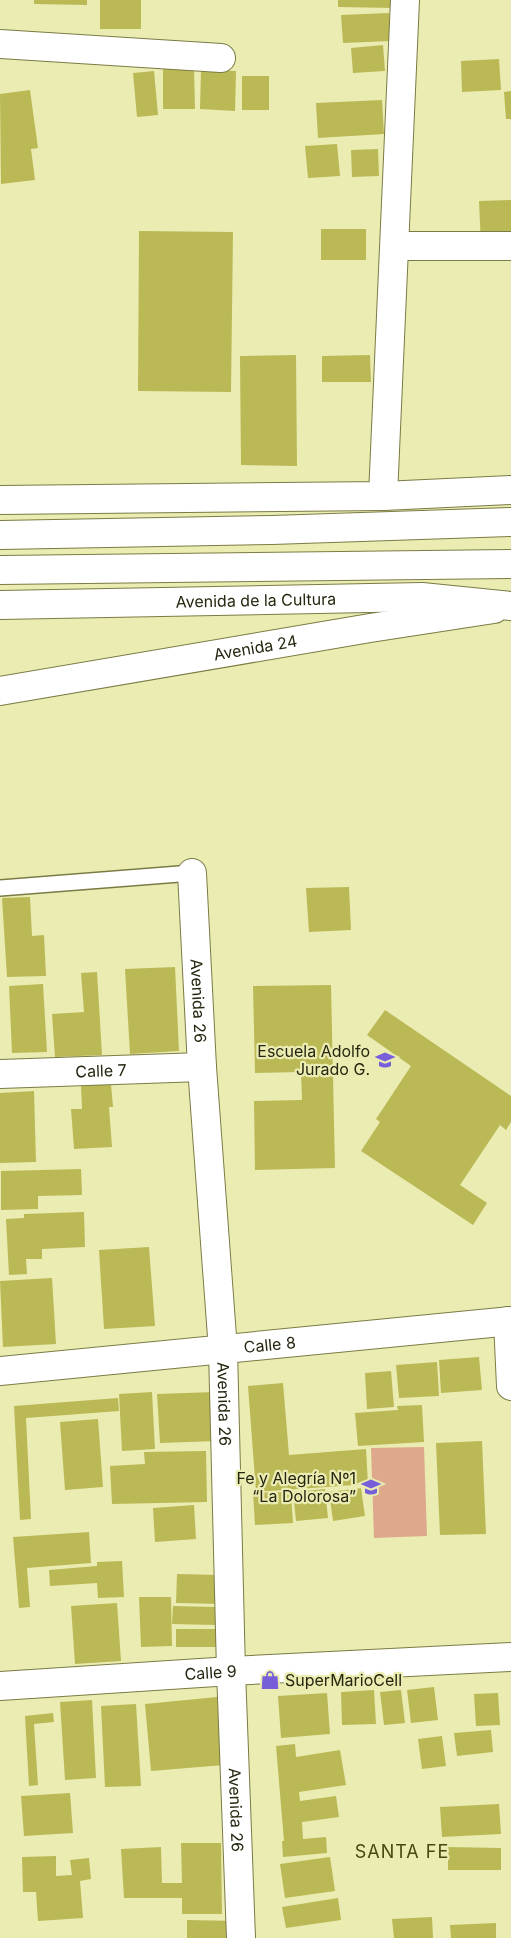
<svg xmlns="http://www.w3.org/2000/svg" width="511" height="1938" font-family="Inter,sans-serif">
<style>
.green{fill:#dda88c}
.building{fill:#bab956}
.lines{fill:none;stroke-linecap:round;stroke-linejoin:round}
.service-casing{stroke:#7b7b45;stroke-width:18}
.minor-casing{stroke:#7b7b45;stroke-width:30}
.secondary-casing{stroke:#7b7b45;stroke-width:30}
.primary-casing{stroke:#7b7b45;stroke-width:30}
.service{stroke:#fff;stroke-width:15}
.minor{stroke:#fff;stroke-width:28}
.secondary{stroke:#fff;stroke-width:28}
.primary{stroke:#fff;stroke-width:28}
.labels{text-anchor:middle;dominant-baseline:central;stroke-width:4.5;stroke-linejoin:round;paint-order:stroke}
.street-label{font-size:16px;fill:#262610;stroke:#ebecb2}
.poi-label{font-size:16px;fill:#262610;stroke:#ebecb2;text-anchor:end}
.neighbourhood-label{font-size:18px;letter-spacing:1px;fill:#494810;stroke:#ebecb2}
</style>
<rect width="100%" height="100%" fill="#ebecb2"/>
<!-- green -->
<polygon class="green" points="424,1447 427,1536 374,1538 371,1448"/>
<!-- building -->
<g class="building">
<polygon points="34,0 87,0 87,5 34,4"/>
<rect x="100" y="0" width="41" height="29"/>
<polygon points="338,0 393,0 393,8 338,7"/>
<polygon points="389,13 391,41 343,43 341,15"/>
<polygon points="383,45 385,71 353,73 351,48"/>
<polygon points="499,59 501,90 462,92 461,61"/>
<polygon points="163,68 194,68 195,109 163,109"/>
<polygon points="201,70 236,71 235,111 200,109"/>
<polygon points="154,71 158,115 137,117 133,73"/>
<rect x="242" y="76" width="27" height="34"/>
<polygon points="30,90 38,148 31,149 35,180 1,184 0,94"/>
<polygon points="511,91 511,119 506,119 504,92"/>
<polygon points="382,100 384,134 318,138 316,103"/>
<polygon points="337,144 340,176 308,178 305,146"/>
<polygon points="378,149 379,176 352,177 351,150"/>
<polygon points="511,200 511,244 481,246 479,201"/>
<rect x="321" y="229" width="45" height="31"/>
<polygon points="139,231 233,232 231,392 138,391"/>
<polygon points="296,355 297,466 241,465 240,356"/>
<polygon points="370,355 371,382 322,382 322,356"/>
<polygon points="349,887 351,930 309,932 306,888"/>
<polygon points="30,897 32,936 44,935 46,976 7,977 2,898"/>
<polygon points="175,967 179,1051 130,1054 125,969"/>
<polygon points="97,972 102,1055 55,1057 52,1014 84,1012 81,973"/>
<polygon points="43,984 47,1052 12,1053 9,986"/>
<polygon points="331,985 335,1168 255,1170 254,1101 302,1100 301,1072 255,1073 253,986"/>
<polygon points="385,1010 511,1096 511,1122 506,1130 500,1125 460,1185 487,1203 473,1225 361,1151 380,1122 376,1119 411,1066 367,1035"/>
<polygon points="111,1084 113,1107 109,1107 112,1147 74,1149 71,1109 82,1109 81,1086"/>
<polygon points="34,1091 36,1162 0,1163 0,1093"/>
<polygon points="81,1169 82,1195 38,1196 38,1209 1,1210 1,1171"/>
<polygon points="84,1212 85,1247 42,1249 42,1259 26,1259 27,1274 9,1275 6,1219 24,1218 24,1214"/>
<polygon points="149,1247 155,1326 104,1329 99,1250"/>
<polygon points="52,1278 56,1344 3,1347 0,1281"/>
<polygon points="479,1357 482,1390 441,1393 439,1360"/>
<polygon points="437,1362 439,1396 399,1398 396,1365"/>
<polygon points="391,1371 394,1407 367,1409 365,1373"/>
<polygon points="283,1383 289,1455 366,1449 368,1484 256,1492 248,1386"/>
<polygon points="152,1392 155,1449 122,1451 119,1394"/>
<polygon points="215,1392 217,1441 160,1443 157,1394"/>
<polygon points="118,1398 119,1411 26,1418 31,1519 20,1520 14,1406"/>
<polygon points="422,1405 424,1442 358,1446 355,1413 398,1410 397,1406"/>
<polygon points="98,1419 103,1487 65,1490 60,1422"/>
<polygon points="482,1441 486,1534 440,1535 436,1443"/>
<polygon points="206,1451 207,1502 112,1504 110,1466 145,1464 144,1452"/>
<polygon points="361,1488 365,1516 333,1521 329,1492"/>
<polygon points="325,1489 328,1518 296,1521 293,1492"/>
<polygon points="284,1492 285,1495 291,1494 293,1523 255,1525 253,1493"/>
<polygon points="194,1505 196,1539 155,1542 153,1508"/>
<polygon points="89,1532 91,1563 27,1568 30,1607 19,1608 13,1537"/>
<polygon points="122,1561 124,1597 98,1598 97,1583 50,1586 49,1570 97,1566 97,1562"/>
<polygon points="177,1574 220,1575 220,1604 176,1603"/>
<polygon points="139,1597 171,1597 172,1646 141,1647"/>
<polygon points="117,1603 121,1661 75,1664 71,1606"/>
<polygon points="173,1606 216,1607 216,1625 172,1624"/>
<polygon points="176,1629 220,1629 221,1647 176,1647"/>
<polygon points="434,1687 438,1720 411,1723 407,1690"/>
<polygon points="374,1690 376,1724 342,1725 341,1692"/>
<polygon points="401,1690 405,1723 384,1725 380,1692"/>
<polygon points="327,1693 330,1734 281,1738 278,1696"/>
<polygon points="498,1693 500,1725 476,1726 474,1694"/>
<polygon points="217,1697 224,1765 151,1771 145,1704"/>
<polygon points="92,1700 96,1778 65,1780 60,1702"/>
<polygon points="136,1704 141,1786 105,1787 101,1706"/>
<polygon points="53,1713 54,1722 34,1724 38,1785 29,1786 25,1716"/>
<polygon points="491,1730 493,1752 457,1756 454,1733"/>
<polygon points="442,1736 446,1766 422,1769 418,1739"/>
<polygon points="295,1744 296,1757 340,1750 346,1785 299,1792 300,1801 336,1796 339,1817 302,1822 303,1839 326,1837 327,1853 283,1857 282,1841 284,1841 276,1746"/>
<polygon points="70,1793 73,1833 24,1836 21,1796"/>
<polygon points="499,1804 501,1834 442,1837 440,1807"/>
<polygon points="181,1843 221,1843 222,1914 182,1914 182,1898 124,1898 121,1849 161,1847 162,1883 182,1883"/>
<polygon points="448,1847 501,1848 501,1870 448,1870"/>
<polygon points="56,1856 56,1876 72,1875 70,1860 89,1858 91,1879 80,1881 83,1918 38,1921 36,1892 23,1892 22,1857"/>
<polygon points="330,1857 335,1891 285,1898 280,1864"/>
<polygon points="338,1898 341,1920 286,1928 282,1907"/>
<polygon points="432,1917 433,1938 394,1938 392,1919"/>
<polygon points="187,1920 237,1921 237,1938 187,1938"/>
<polygon points="496,1923 496,1938 451,1938 450,1925"/>
</g>
<g class="lines">
<!-- service casing -->
<g class="service-casing">
<polyline id="service" points="0,888 192,873"/>
</g>
<!-- minor casing -->
<g class="minor-casing">
<g id="minor">
<polyline points="0,44 221,58"/>
<polyline points="395,246 511,246"/>
<polyline points="383,496 405,0"/>
<path id="s1" d="M192 873 202 1067 223 1350 231 1671 241 1938"/>
<path id="s2" d="M0 1074 202 1067"/>
<polyline points="508,1321 511,1386"/>
<path id="s3" d="M0 1371 511 1321"/>
<path id="s4" d="M0 1686 231 1671 511 1657"/>
</g>
</g>
<!-- secondary casing -->
<g class="secondary-casing">
<g id="secondary">
<path id="s5" d="M0 691 370 628 494 609"/>
</g>
</g>
<!-- primary casing -->
<g class="primary-casing">
<g id="primary">
<polyline points="0,500 383,496 511,490"/>
<polyline points="0,535 272,530 511,522"/>
<polyline points="0,570 511,564"/>
<path id="s6" d="M0 605 422 597 511 606"/>
</g>
</g>
<!-- service -->
<use href="#service" class="service"/>
<!-- minor -->
<use href="#minor" class="minor"/>
<!-- secondary -->
<use href="#secondary" class="secondary"/>
<!-- primary -->
<use href="#primary" class="primary"/>
</g>
<!-- icons -->
<defs>
<g id="school-bare" transform="scale(1.5)"><path d="M0-5L7-2L0 1L-7-2ZM-4 1L0 2.5L4 1V4Q0 6-4 4Z" fill="#775fda" stroke="#ebecb2" stroke-width="2.5" paint-order="stroke"/></g>
<g id="shop-bare" transform="scale(1.5)"><path d="M-5-2.5h2.3a2.7 3.5 0 0 1 5.4 0H5L5.5 6h-11ZM-1.5-2.5h3a1.5 2.3 0 0 0-3 0Z" fill="#775fda" stroke="#ebecb2" stroke-width="2.5" paint-order="stroke"/></g>
</defs>
<g fill-rule="evenodd">
<use href="#school-bare" x="385" y="1060"/>
<use href="#school-bare" x="371" y="1487"/>
<use href="#shop-bare" x="270" y="1680"/>
</g>
<g class="labels">
<!-- street labels -->
<g class="street-label">
<text stroke="none"><textPath href="#s6" startOffset="256">Avenida de la Cultura</textPath></text>
<text stroke="none"><textPath href="#s5" startOffset="259">Avenida 24</textPath></text>
<text stroke="none"><textPath href="#s1" startOffset="128">Avenida 26</textPath></text>
<text stroke="none"><textPath href="#s2" startOffset="101">Calle 7</textPath></text>
<text stroke="none"><textPath href="#s3" startOffset="271">Calle 8</textPath></text>
<text stroke="none"><textPath href="#s1" startOffset="532">Avenida 26</textPath></text>
<text stroke="none"><textPath href="#s4" startOffset="211">Calle 9</textPath></text>
<text stroke="none"><textPath href="#s1" startOffset="938">Avenida 26</textPath></text>
</g>
<!-- poi labels -->
<g class="poi-label">
<text x="370" y="1051">Escuela Adolfo<tspan x="370" dy="18">Jurado G.</tspan></text>
<text x="356" y="1478">Fe y Alegría Nº1<tspan x="356" dy="18">“La Dolorosa”</tspan></text>
<text x="285" y="1680" text-anchor="start">SuperMarioCell</text>
</g>
<!-- neighbourhood labels -->
<g class="neighbourhood-label">
<text x="402" y="1851">SANTA FE</text>
</g>
</g>
</svg>
